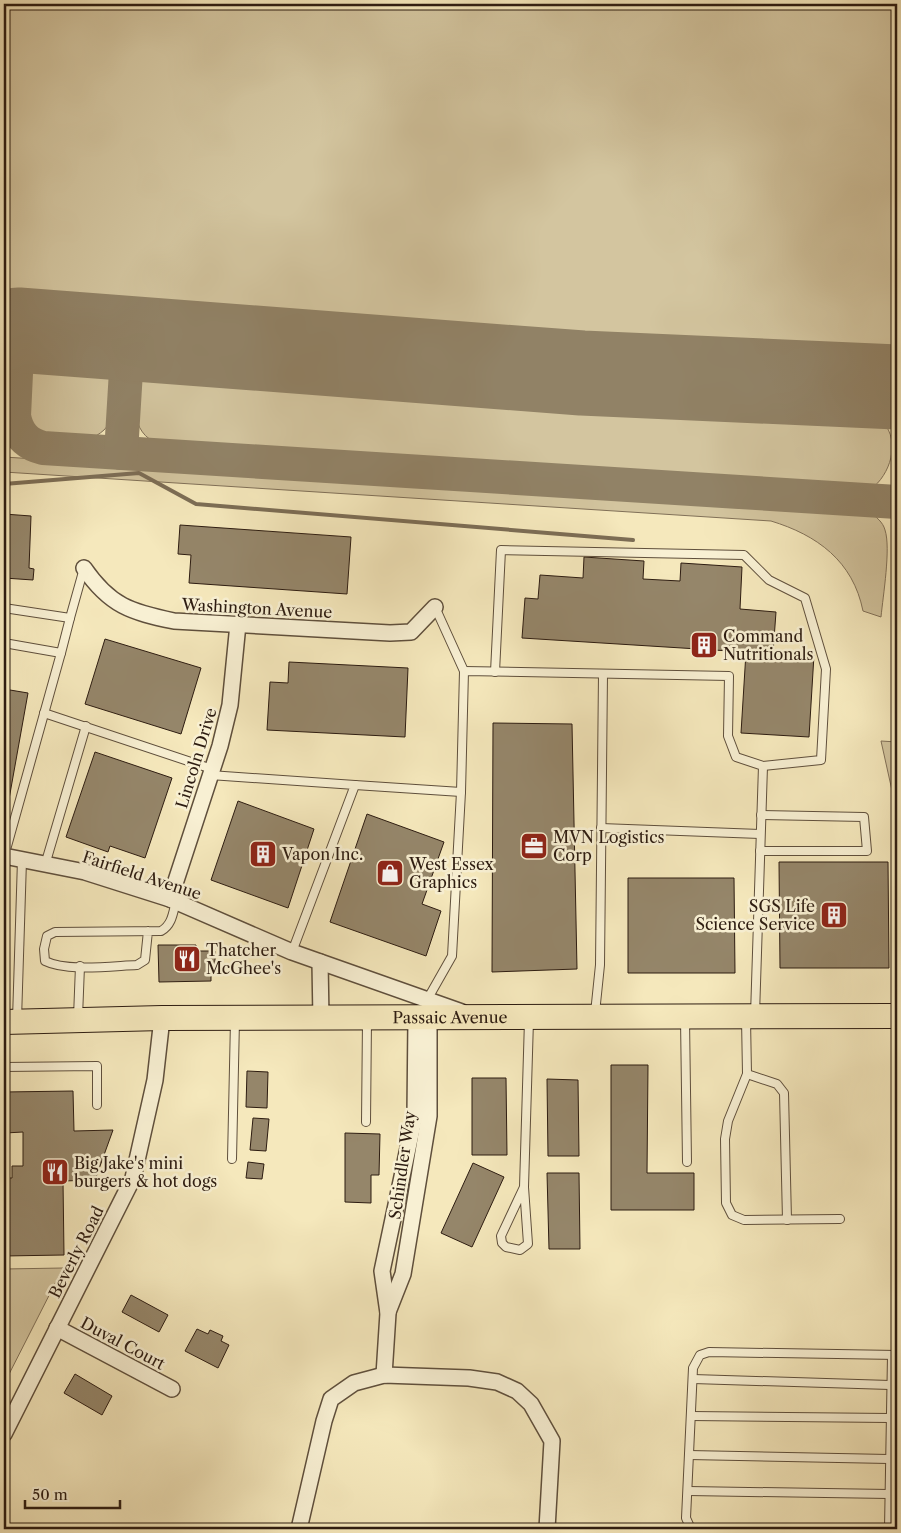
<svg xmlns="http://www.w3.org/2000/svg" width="901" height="1533" font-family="'Libre Caslon Text',serif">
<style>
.green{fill:#d3c59f;stroke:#807058}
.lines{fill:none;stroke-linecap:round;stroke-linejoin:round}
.stream{stroke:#7c6d55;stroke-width:4}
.taxiway{stroke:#918266;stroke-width:34}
.runway{stroke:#918266;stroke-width:85}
.building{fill:#95866a;stroke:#2d1c11}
.service-casing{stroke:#5f4f3c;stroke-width:10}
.minor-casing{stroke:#5f4f3c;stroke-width:18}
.primary-casing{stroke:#2d1c11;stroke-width:26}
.service{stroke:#f8f0d3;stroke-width:8}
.minor{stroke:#f8f0d3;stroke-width:15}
.primary{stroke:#f5e8bc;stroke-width:24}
.labels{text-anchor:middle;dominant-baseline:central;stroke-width:5;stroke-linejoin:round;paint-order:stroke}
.street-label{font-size:16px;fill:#2d1c11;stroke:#f8f0d3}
.poi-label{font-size:16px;fill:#2d1c11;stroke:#f8f0d3;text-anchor:start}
</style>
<rect width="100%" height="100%" fill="#f5e8bc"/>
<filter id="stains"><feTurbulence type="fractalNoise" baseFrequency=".004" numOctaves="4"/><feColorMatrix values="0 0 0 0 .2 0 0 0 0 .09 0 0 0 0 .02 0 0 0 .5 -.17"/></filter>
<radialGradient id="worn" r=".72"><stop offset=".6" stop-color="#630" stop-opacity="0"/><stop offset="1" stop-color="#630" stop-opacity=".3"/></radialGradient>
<!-- green -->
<g class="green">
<polygon points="4,4 897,4 897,361 9,305 4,418"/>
<path d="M49 357C83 359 115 357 113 401 113 412 112 422 104 430 94 439 86 440 73 439 60 438 46 439 36 431 24 419 20 383 30 370 35 363 42 361 49 357Z"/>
<path d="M174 364 859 408C868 411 877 414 883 422 901 442 890 475 871 489L177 445C170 444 160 444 153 441 130 430 129 388 148 372 155 366 165 365 174 364Z"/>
<path d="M4 457 870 512C876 517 883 522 885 530 891 548 883 596 881 617L863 611C853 561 817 535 771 521L4 472Z"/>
<polygon points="881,741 897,742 897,797 893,795"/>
<polygon points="63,1268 4,1384 4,1269"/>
</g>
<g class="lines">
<!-- stream -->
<polyline class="stream" points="4,484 139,473 196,504 633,540"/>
<!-- taxiway -->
<g class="taxiway">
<path d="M18 330 14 416C17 433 26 444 43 448L897 502"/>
<polyline points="121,453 128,338"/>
</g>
<!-- runway -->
<polyline class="runway" points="18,330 582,373 897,387"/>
</g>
<!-- building -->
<g class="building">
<polygon points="4,514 31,516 29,568 34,569 33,580 4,578"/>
<polygon points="180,525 351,537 347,594 189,583 191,555 178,554"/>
<polygon points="584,557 644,561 643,579 680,581 681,563 742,567 740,609 776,612 773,653 814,655 809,737 741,733 746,652 522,638 525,598 538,599 540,575 583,578"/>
<polygon points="105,639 201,668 181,734 85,704"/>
<polygon points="289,662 408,668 405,737 267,730 270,682 288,683"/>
<polygon points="4,689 28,693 6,816 4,815"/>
<polygon points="493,723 572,724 577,969 492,972"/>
<polygon points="95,752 172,778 145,858 110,846 108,852 66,837"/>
<polygon points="238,801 314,829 288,908 211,880"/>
<polygon points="367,814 444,842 422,904 441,911 426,956 330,922"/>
<polygon points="779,862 888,862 889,968 780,968"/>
<polygon points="628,878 734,878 735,973 628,973"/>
<polygon points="4,900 9,900 8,983 4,982"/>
<polygon points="158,945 196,945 196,951 215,951 215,966 211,966 211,981 159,982"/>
<polygon points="611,1065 648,1065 647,1173 694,1173 694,1210 611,1210"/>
<polygon points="247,1071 268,1072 267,1108 246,1107"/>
<polygon points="472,1078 506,1078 507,1155 472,1155"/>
<polygon points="547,1079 578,1080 579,1156 548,1156"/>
<polygon points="73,1091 74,1131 113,1130 95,1180 63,1181 64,1255 4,1256 4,1178 12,1178 12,1166 23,1166 23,1132 5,1133 4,1092"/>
<polygon points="253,1118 269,1119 266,1151 250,1150"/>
<polygon points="345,1133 380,1134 379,1175 371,1175 371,1203 345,1202"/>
<polygon points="248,1162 264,1164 262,1179 246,1178"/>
<polygon points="473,1163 504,1177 472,1247 441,1233"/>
<polygon points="547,1173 579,1173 580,1249 549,1249"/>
<polygon points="131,1295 168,1315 159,1332 122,1312"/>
<polygon points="197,1329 208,1334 210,1330 223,1336 221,1341 229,1345 218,1368 185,1351"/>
<polygon points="75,1374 112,1396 102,1415 64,1393"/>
</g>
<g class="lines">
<!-- service casing -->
<g class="service-casing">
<g id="service">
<polyline points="435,607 464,671"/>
<polyline points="4,608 70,618 84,568"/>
<polyline points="4,643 61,653 4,857"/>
<polyline points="61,653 70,618"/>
<polyline points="495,672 501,550 744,555 769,580 805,598 826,669 821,760 763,766"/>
<polyline points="44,713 212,769"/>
<polyline points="210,775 355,785 292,952"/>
<polyline points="355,785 461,792"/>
<polyline points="601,828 760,834"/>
<polyline points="760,851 867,851 864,817 761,815"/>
<polyline points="45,865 86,726"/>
<path d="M148 931 145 960 137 965C112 966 67 972 45 961L44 949 47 936 55 932 161 931C172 925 173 913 176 901"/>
<polyline points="427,1000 452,956 461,792 464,671 729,676 728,736 736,757 763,766 755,1015"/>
<polyline points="595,1013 600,965 603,674"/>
<polyline points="78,1017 80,966"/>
<polyline points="685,1019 687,1162"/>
<polyline points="746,1019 747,1074 728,1121 725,1139 726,1203 732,1215 744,1220 840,1219"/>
<polyline points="17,1020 22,860"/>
<polyline points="4,1067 97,1066 97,1105"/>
<polyline points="747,1074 777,1084 784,1093 787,1220"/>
<polyline points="366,1122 367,1020"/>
<polyline points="232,1159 235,1020"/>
<polyline points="524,1187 528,1244 520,1250 506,1247 502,1243 501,1236 524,1187 529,1020"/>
<polyline points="693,1379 890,1385"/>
<polyline points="691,1416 890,1418"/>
<polyline points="689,1455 889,1459"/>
<polyline points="688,1491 889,1494"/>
<polyline points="691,1529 686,1518 693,1368 700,1355 709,1352 897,1355"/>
<polyline points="889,1529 892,1355"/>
</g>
</g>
<!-- minor casing -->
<g class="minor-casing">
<g id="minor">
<path d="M84 568C110 606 131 612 174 621L390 633 411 632 435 607"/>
<polyline points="4,856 85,872 170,899 292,952 462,1012"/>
<polyline points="170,899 220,746 230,705 238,624"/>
<polyline points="320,962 321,1019"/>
<polyline points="388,1312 403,1274 429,1116 429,1019"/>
<polyline points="57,1328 172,1389"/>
<polyline points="384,1375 388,1313 382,1271 415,1115 416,1018"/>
<polyline points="4,1434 133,1178 155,1080 162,1018"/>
<polyline points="299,1529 324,1421 331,1399 354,1383 384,1375 469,1378 497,1382 517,1391 531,1404 552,1441 547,1529"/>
</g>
</g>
<!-- primary casing -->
<g class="primary-casing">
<g id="primary">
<path id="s1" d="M4 1022 162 1018 897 1016"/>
</g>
</g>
<!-- service -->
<use href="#service" class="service"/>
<!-- minor -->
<use href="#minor" class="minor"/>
<!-- primary -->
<use href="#primary" class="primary"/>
</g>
<!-- icons -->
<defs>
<g id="building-square" transform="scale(1.4375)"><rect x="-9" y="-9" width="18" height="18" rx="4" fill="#8f2418" stroke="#f8f0d3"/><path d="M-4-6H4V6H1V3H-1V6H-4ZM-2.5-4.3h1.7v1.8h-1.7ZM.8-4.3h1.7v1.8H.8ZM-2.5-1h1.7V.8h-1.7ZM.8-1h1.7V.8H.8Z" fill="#fff"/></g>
<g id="office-square" transform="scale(1.4375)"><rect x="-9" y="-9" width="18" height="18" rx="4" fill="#8f2418" stroke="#f8f0d3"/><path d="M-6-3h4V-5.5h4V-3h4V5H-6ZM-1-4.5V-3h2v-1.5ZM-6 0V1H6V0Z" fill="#fff"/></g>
<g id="shop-square" transform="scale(1.4375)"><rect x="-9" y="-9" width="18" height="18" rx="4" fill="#8f2418" stroke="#f8f0d3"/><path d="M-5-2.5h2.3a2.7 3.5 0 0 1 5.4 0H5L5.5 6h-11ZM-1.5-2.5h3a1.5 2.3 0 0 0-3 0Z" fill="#fff"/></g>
<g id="restaurant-square" transform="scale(1.4375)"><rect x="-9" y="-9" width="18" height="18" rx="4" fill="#8f2418" stroke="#f8f0d3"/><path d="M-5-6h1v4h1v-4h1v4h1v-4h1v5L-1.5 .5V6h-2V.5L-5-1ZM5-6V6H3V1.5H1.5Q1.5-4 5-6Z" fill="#fff"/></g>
</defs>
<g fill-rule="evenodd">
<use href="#building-square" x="704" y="645"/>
<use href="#office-square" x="534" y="846"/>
<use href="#building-square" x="263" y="854"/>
<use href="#shop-square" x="390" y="873"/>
<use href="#building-square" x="834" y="915"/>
<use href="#restaurant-square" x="187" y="959"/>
<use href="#restaurant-square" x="55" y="1172"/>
</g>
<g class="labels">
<!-- street labels -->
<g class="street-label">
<text transform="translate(257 608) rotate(3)">Washington Avenue</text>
<text transform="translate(196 758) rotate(-73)">Lincoln Drive</text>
<text transform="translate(142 875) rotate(18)">Fairfield Avenue</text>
<text stroke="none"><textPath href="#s1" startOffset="446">Passaic Avenue</textPath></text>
<text transform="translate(402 1165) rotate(-82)">Schindler Way</text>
<text transform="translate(76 1252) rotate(-63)">Beverly Road</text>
<text transform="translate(123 1343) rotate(28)">Duval Court</text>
</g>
<!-- poi labels -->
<g class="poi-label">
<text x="723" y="636">Command<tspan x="723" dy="18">Nutritionals</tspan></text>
<text x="553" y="837">MVN Logistics<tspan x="553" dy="18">Corp</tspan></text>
<text x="282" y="854">Vapon Inc.</text>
<text x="409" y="864">West Essex<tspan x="409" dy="18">Graphics</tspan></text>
<text x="815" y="906" text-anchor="end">SGS Life<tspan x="815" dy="18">Science Service</tspan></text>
<text x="206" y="950">Thatcher<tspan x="206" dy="18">McGhee's</tspan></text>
<text x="74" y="1163">Big Jake's mini<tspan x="74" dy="18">burgers &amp; hot dogs</tspan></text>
</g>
</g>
<!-- margin -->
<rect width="901" height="1533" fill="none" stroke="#f5e8bc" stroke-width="20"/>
<rect x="5" y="5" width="891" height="1523" fill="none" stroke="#2d1c11" stroke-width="2.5"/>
<rect x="10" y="10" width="881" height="1513" fill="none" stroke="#2d1c11"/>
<!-- scale -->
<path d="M25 1500v8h95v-8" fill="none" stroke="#2d1c11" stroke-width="2.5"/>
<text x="32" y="1500" font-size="15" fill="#2d1c11" stroke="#f8f0d3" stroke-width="4" paint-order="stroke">50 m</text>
<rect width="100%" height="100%" filter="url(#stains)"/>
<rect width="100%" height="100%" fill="url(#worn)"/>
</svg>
